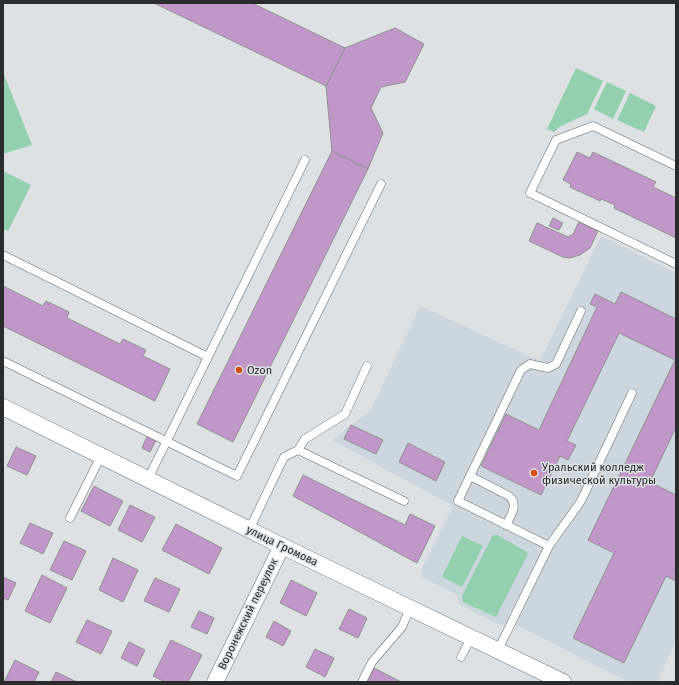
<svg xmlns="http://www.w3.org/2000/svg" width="679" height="685" font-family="'Fira Sans',sans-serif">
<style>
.built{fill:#ccd6de}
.green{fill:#92d0ae}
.building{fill:#c197c9;stroke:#939093}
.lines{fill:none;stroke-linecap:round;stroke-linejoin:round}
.lane-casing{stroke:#65686b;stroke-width:9}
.street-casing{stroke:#65686b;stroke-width:17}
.lane{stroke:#fff;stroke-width:8}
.street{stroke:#fff;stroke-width:16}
.poi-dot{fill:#d44e18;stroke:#dde1e4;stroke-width:1.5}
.labels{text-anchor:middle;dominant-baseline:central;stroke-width:3;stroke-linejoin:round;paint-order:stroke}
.poi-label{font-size:11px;fill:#2a2b2d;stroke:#dde1e4;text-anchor:start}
.street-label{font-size:11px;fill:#2a2b2d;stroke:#dde1e4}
</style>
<rect width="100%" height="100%" fill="#dde1e4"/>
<!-- built -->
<polygon class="built" points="601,236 676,273 676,641 657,682 628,682 518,626 495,623 460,605 456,594 423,578 422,568 453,506 332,440 371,410 420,306 540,361"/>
<!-- green -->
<g class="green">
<polygon points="576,68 603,81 587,114 559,127 554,132 547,129"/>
<polygon points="3,72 32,145 3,154"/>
<polygon points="607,82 626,91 613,119 594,109"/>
<polygon points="630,93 656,106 644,132 617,120"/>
<polygon points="3,171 31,185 8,231 3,229"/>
<polygon points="493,535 497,535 527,552 528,554 496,617 463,602 462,596"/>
<polygon points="462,536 483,546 462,587 442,577"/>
</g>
<!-- building -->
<g class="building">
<polygon points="154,3 252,3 345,48 326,86"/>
<polygon points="395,28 424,44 405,82 381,87 371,108 383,133 368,169 332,151 326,86 345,48"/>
<polygon points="332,151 368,169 233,442 197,424"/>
<polygon points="577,152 590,158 593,152 656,182 653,187 676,198 676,238 614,208 615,205 601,199 600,201 570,187 571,184 563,180"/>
<polygon points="553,218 563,223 559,230 549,226"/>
<polygon points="579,222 598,231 590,248 580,255 570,258 563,257 529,241 537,223 568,237 573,234"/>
<polygon points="3,286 43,306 46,301 69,312 67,318 120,344 123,339 146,350 143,356 170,369 155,401 3,326"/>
<polygon points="621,292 676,319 676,427 650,482 676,495 676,567 674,571 676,572 676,581 666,576 624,663 573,638 614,553 588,540 675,360 619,333 567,441 576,445 568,460 560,456 541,495 481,466 506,414 539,430 597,307 590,304 595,294 615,304"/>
<polygon points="351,425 383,440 376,454 344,439"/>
<polygon points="147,436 156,440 150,452 142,448"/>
<polygon points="408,443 445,462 436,481 399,462"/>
<polygon points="16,447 36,456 27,475 7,466"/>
<polygon points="303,475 405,525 410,514 435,526 417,563 293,496"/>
<polygon points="94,486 123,501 110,526 81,511"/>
<polygon points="130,505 155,517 142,542 118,530"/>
<polygon points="30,523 53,533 43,554 20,543"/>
<polygon points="176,524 222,548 209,574 162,550"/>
<polygon points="64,541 86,551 72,580 50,570"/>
<polygon points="113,558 138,570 123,602 99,590"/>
<polygon points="42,575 67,588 50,623 25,611"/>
<polygon points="3,577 16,583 8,600 3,598"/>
<polygon points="155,578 180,589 169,612 144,601"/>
<polygon points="291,580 317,593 306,616 280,603"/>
<polygon points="349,609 367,618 358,638 339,629"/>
<polygon points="199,611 214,618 207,634 191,627"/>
<polygon points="87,620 112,631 101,654 76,642"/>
<polygon points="274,621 291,631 283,646 266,637"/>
<polygon points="171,640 202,655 188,682 165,682 153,676"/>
<polygon points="129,642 145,650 137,666 121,658"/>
<polygon points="315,649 334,658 325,677 306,667"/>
<polygon points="15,660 39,672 34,682 4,682"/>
<polygon points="374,668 376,669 401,682 367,682"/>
<polygon points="56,672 77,682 51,682"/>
</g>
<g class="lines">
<!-- lane casing -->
<g class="lane-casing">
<g id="lane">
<polyline points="676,166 593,126 556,140 530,193 676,264"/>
<polyline points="3,255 208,357 148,479"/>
<polyline points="208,357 305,160"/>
<polyline points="3,361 237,476 381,184"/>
<polyline points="298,450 305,439 345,414 367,366"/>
<path d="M470 476 509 496C519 505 511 515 506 525"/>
<polyline points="70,518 101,456"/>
<polyline points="249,530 284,457 298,450 404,501"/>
<polyline points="549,546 581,501 632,393"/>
<polyline points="498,650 549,546 458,501 521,370 530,364 548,368 556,364 581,311"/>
<polyline points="461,657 471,638"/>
<polyline points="362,682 372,662 402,627 410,608"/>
</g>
</g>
<!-- street casing -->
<g class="street-casing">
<g id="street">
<polyline points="3,407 282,546 563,682"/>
<polyline points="215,682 282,546"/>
</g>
</g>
<!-- lane -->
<use href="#lane" class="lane"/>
<!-- street -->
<use href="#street" class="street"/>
</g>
<!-- markers -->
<g class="poi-dot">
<circle cx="239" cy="370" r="4"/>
<circle cx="534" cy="473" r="4"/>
</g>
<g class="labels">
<!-- poi labels -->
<g class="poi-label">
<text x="247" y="370">Ozon</text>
<text x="542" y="467">Уральский колледж<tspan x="542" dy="13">физической культуры</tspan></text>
</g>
<!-- street labels -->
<g class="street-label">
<text transform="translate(282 546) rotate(26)">улица Громова</text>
<text transform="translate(248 614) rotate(-64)">Воронежский переулок</text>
</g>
</g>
<!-- border -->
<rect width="679" height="685" fill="none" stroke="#2a2b2d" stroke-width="8"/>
</svg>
